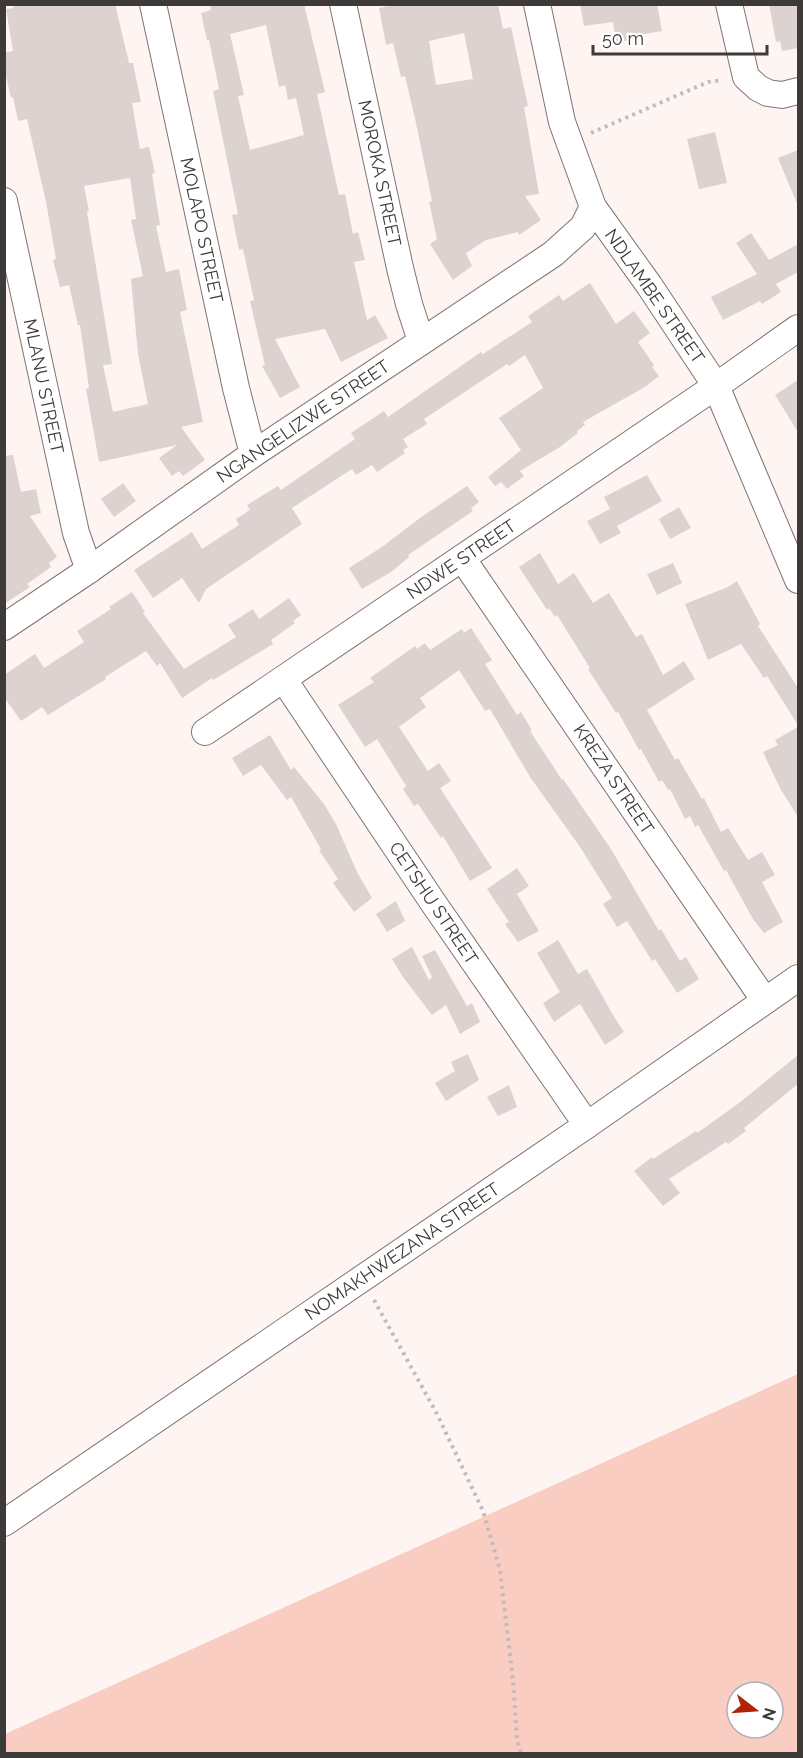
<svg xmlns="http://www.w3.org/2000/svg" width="803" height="1758" font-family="Raleway,sans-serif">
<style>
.green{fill:#facdc3;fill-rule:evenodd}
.building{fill:#dcd2cf;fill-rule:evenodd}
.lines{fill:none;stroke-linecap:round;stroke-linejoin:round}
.street-casing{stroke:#7e7472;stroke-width:28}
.path{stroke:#c2bbb9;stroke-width:4;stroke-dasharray:3 4.5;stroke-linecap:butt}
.street{stroke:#fff;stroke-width:26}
.labels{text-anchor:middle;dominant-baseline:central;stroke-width:4.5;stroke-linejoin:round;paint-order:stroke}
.street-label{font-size:18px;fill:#3e3a39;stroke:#fff}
</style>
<rect width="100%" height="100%" fill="#fef5f3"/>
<!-- green -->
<path class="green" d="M798 1374V1753H5V1734ZM737 1692H773V1728H737Z"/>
<!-- building -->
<g class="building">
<path d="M13 4H115L129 63H133L141 102 132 103 140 149 149 147 155 173 152 174 160 225 156 226 166 272 179 269 187 310 180 312 203 422 181 427 205 460 183 476 179 471 172 476 159 458 177 445 99 462 86 389 89 388 80 325H78L69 285 60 287 53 260 56 259 46 202 27 119 18 121 13 97 11 98 4 67V53L13 51 6 9 14 8ZM130 178 136 219 131 220 143 276 131 279 138 354 148 404 113 412 103 365 112 364 87 212 89 211 84 186Z"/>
<path d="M210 4H304L325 92 317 94 339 195 345 194 353 234 358 232 365 260 354 262 367 320 375 315 388 338 341 362 325 329 275 339 300 387 280 398 262 366 265 365 250 301 254 300 243 249 239 250 232 215 238 214 213 91 219 89 209 40H207L201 13 211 10ZM266 25 279 87 285 85 288 100 296 98 304 135 250 150 238 96 244 95 230 34Z"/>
<path d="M398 4H498L503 29 511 27 528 106 524 107 539 194 525 196 541 220 519 235 518 232 486 240 466 253 472 266 453 280 430 244 437 239 429 202 432 201 416 123 405 76 401 77 393 43 386 45 379 8ZM464 33 473 79 436 85 429 41Z"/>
<polygon points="580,4 657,4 662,31 639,35 640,39 616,42 613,22 584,26"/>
<polygon points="769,4 798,4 798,48 782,51 780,41 776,42"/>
<polygon points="715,132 727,183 699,189 687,139"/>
<polygon points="798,150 798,206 778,158"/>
<polygon points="751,233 769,260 798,244 798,272 776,284 781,292 762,304 760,301 723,320 711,297 757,274 736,243"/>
<polygon points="590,283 616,324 634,311 650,333 638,342 654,365 652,367 659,376 645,387 583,422 585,425 577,431 578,433 560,447 520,471 524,476 507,489 501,482 495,486 488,477 521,450 499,418 543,388 525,355 509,366 507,364 424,419 427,424 403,439 408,447 403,450 405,453 377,472 372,465 356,475 352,469 292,508 302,524 206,589 199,603 182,578 153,598 134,570 192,532 202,549 239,525 236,519 250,510 247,505 278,486 281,490 339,450 355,439 351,433 384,411 388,417 481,352 483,354 532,322 528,316 559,295 563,301"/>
<polygon points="798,380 798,432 775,395"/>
<polygon points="13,455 21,492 36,489 41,513 30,516 57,557 49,563 51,567 27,584 30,587 4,604 4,456"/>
<polygon points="647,475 662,501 617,526 621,533 600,544 587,521 610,509 604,497"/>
<polygon points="123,483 136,501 114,517 101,499"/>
<polygon points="467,486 479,502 471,508 473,511 408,555 409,557 391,572 362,589 349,568 382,547 420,518"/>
<polygon points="679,507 691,528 670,539 659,519"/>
<polygon points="540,553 558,584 574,573 593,603 609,593 636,637 642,634 663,675 684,661 695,679 647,710 675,760 678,758 702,799 704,798 721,832 728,828 748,860 762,852 775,875 762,882 783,922 764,933 753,919 726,870 724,871 698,825 695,827 690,816 685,819 670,789 668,790 662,780 659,782 641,749 639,750 618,712 616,713 588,669 590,668 557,615 555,617 549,608 547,610 519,567"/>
<polygon points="673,563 682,583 657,595 647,574"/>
<polygon points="737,581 760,624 758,626 798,688 798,725 767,676 764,678 741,644 708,660 685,604 728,587"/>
<polygon points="132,592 145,612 143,613 184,669 236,637 228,625 253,609 259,619 289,598 301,615 293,621 295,623 271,640 273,644 213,680 212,678 182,698 160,663 157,666 146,651 105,677 106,679 48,715 42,707 21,721 4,697 4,675 35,654 44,668 84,642 77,631 111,609 109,607"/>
<polygon points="471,628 492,660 485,664 517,715 521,712 532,730 530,731 562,780 563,779 611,849 659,931 661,929 680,961 686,957 699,979 677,993 655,959 652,961 627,921 617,927 603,904 612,898 580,847 530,777 490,709 485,711 459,670 420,698 426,707 399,727 428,771 439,763 451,781 440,788 492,868 470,881 443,836 441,838 418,804 414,806 403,789 406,786 377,739 365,747 338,705 374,682 370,678 415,646 417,649 425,643 430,650 462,629 464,633"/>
<polygon points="798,727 798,817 780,788 763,752 778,745 775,740"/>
<polygon points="270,735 291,770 294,767 324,804 336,824 357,872 372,898 354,912 333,883 338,879 319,850 321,849 291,797 287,800 261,765 243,776 232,758"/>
<polygon points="517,868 529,886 517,894 539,931 518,942 505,924 509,922 487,889"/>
<polygon points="396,901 405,921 387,932 376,914"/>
<polygon points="558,940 578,974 587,969 613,1015 624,1032 605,1045 580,1004 554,1022 543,1003 560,992 537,953"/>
<polygon points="412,947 429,980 432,977 422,956 435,950 467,1006 472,1003 480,1022 460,1034 446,1005 432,1015 403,977 392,959"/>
<polygon points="468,1054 479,1080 446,1101 435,1083 455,1071 451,1062"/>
<polygon points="798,1055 798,1084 744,1128 746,1131 728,1144 726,1142 669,1179 680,1193 663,1206 634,1171 652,1157 653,1159 696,1131 697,1133 739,1103"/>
<polygon points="509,1085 517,1107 498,1116 487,1097"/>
</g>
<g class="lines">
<!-- street casing -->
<g class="street-casing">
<g id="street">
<polyline points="153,4 236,388 253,454"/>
<polyline points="343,4 400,268 409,304 421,341"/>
<polyline points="537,4 562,122 593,207 649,285 716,386 798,580"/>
<polyline points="729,4 746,77 758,88 768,93 782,95 798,91"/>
<polyline points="4,201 76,533 89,570"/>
<polyline points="462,558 765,1001"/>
<polyline points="4,627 89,570 253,454 553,254 583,227 593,207"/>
<polyline points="284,680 432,901 587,1125"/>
<polyline points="205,732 716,386 798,328"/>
<polyline points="4,1523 587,1125 798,978"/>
</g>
</g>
<!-- path -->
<g class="path">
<polyline points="591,133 708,82 723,80"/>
<polyline points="374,1300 437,1414 483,1511 500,1570 513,1680 517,1741 521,1752 526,1754"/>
</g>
<!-- street -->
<use href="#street" class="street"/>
</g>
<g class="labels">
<!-- street labels -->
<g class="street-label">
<text transform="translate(380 173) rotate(78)">MOROKA STREET</text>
<text transform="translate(202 230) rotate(78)">MOLAPO STREET</text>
<text transform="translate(655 296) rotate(55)">NDLAMBE STREET</text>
<text transform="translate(44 386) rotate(78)">MLANU STREET</text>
<text transform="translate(303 421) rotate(-34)">NGANGELIZWE STREET</text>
<text transform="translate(461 559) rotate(-34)">NDWE STREET</text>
<text transform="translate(614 779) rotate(56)">KREZA STREET</text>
<text transform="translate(434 903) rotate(56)">CETSHU STREET</text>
<text transform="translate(402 1251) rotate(-34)">NOMAKHWEZANA STREET</text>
</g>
</g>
<!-- border -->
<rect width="803" height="1758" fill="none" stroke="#3e3a39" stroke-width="12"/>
<!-- north arrow -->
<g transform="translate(755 1710) rotate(107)"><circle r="28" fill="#ffffff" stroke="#b2b0b0" stroke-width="1.5"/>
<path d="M0-4.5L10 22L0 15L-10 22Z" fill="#b02306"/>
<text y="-9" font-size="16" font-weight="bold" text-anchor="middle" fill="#3e3a39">N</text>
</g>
<!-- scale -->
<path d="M593 45v9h174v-9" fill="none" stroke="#3e3a39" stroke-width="3"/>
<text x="602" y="45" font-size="18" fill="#3e3a39" stroke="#ffffff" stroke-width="4.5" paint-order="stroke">50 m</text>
</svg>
